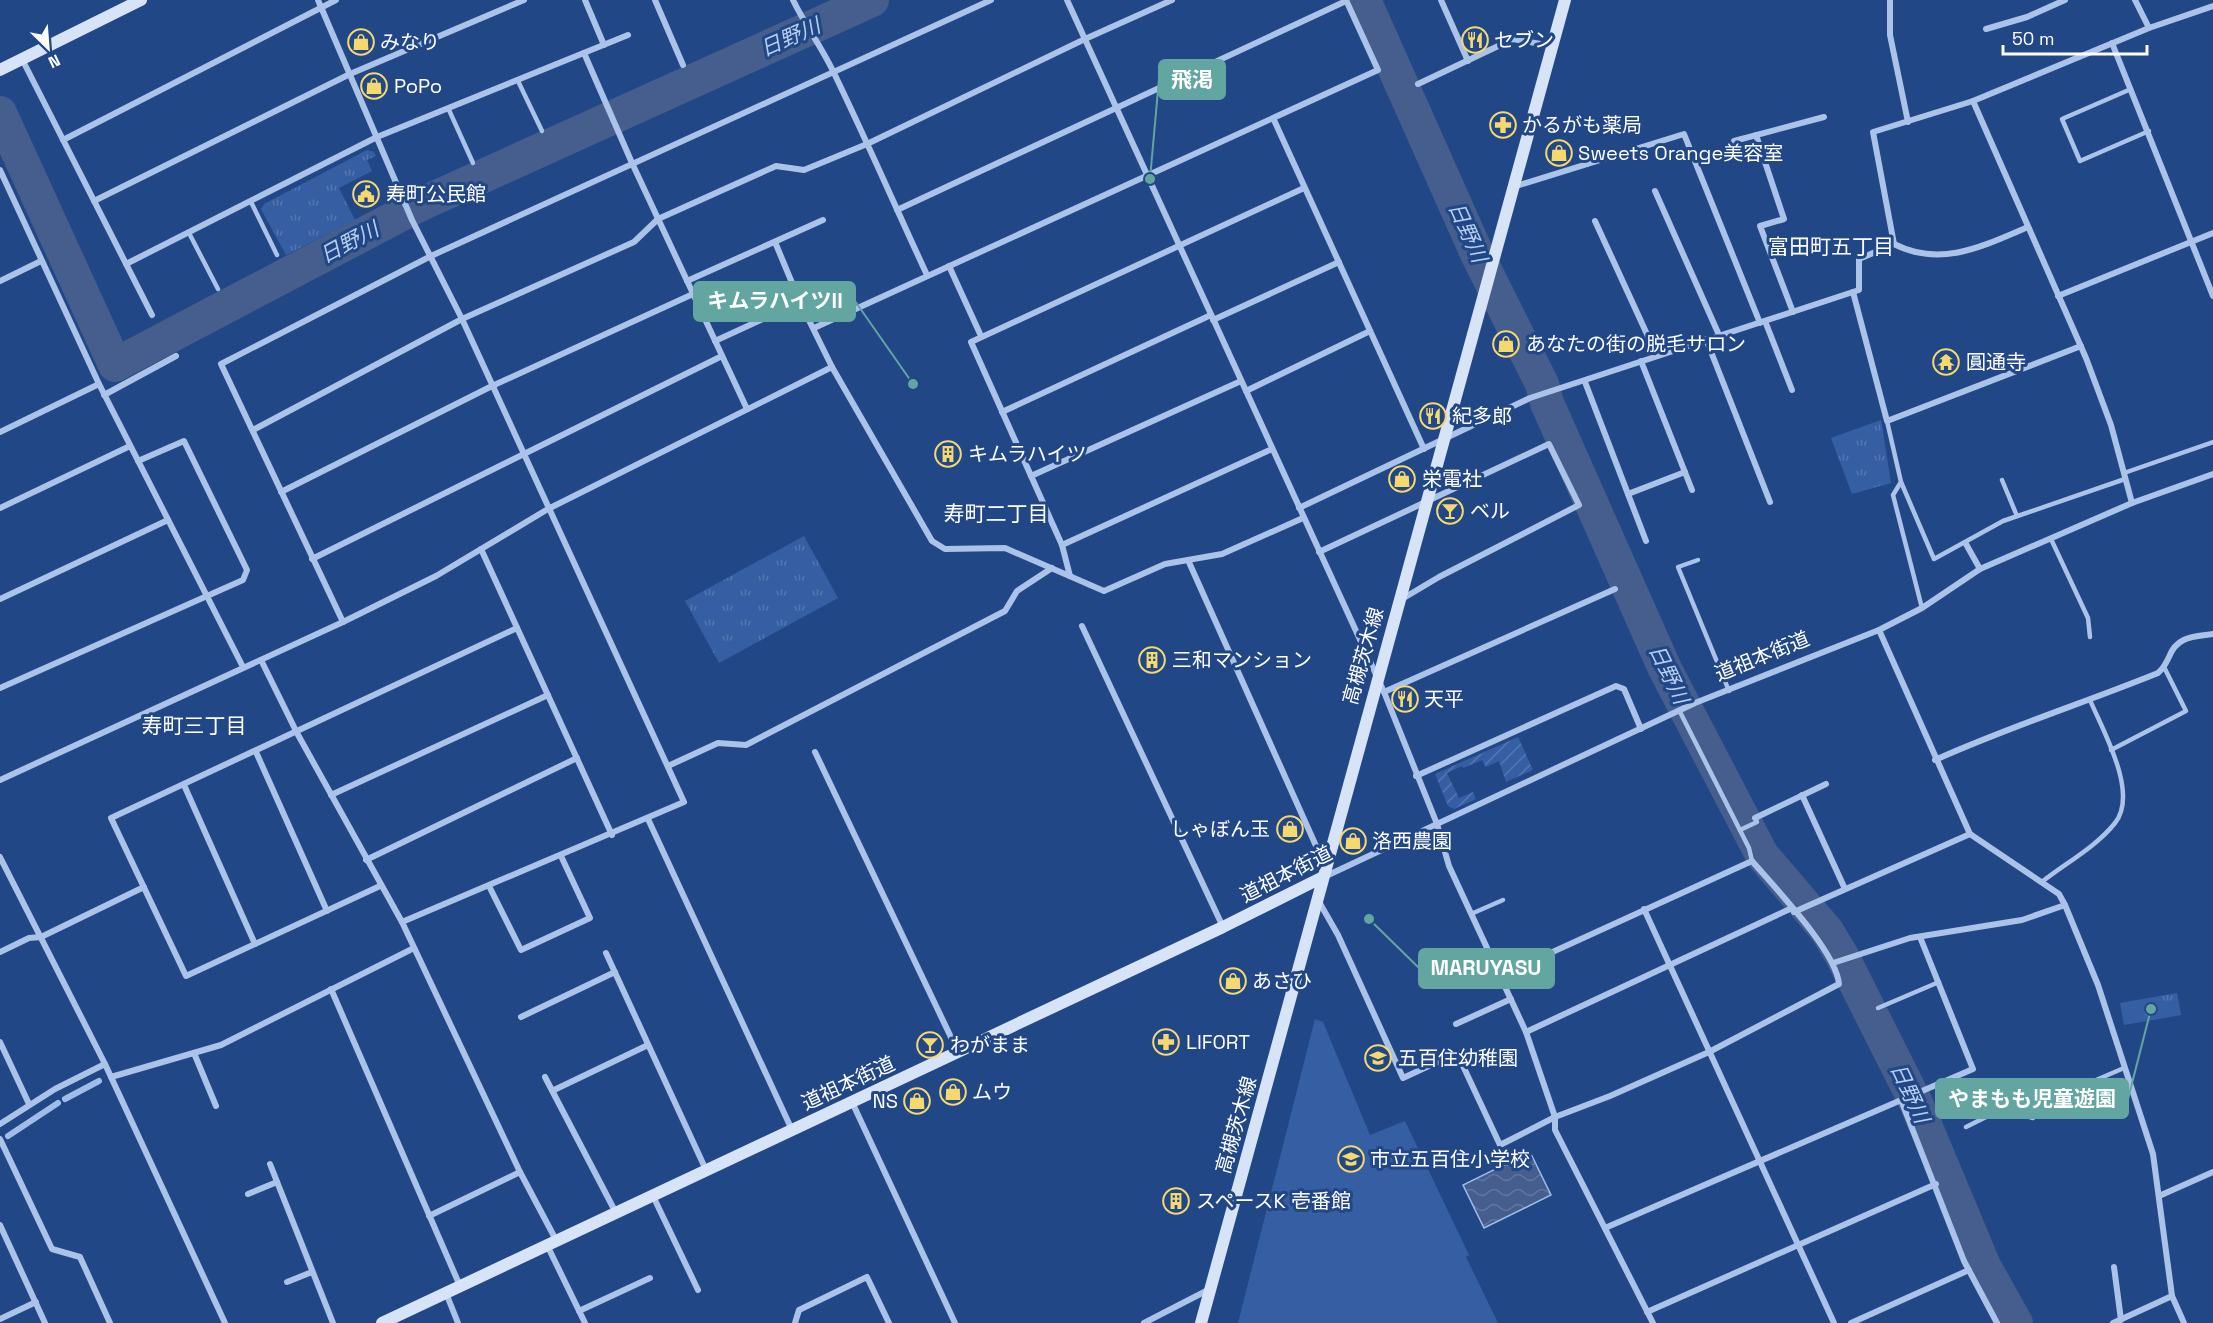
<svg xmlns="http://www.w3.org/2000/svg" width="2213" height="1323" font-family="'Space Grotesk','Noto Sans JP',sans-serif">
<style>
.grass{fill:url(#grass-tufts)}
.garden{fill:url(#garden-furrows)}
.pitch{fill:#365fa3}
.water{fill:url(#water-waves);stroke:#a0bdea;stroke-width:1.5}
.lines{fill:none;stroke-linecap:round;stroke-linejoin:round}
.stream{stroke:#a0bdea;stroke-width:6}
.river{stroke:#455e8d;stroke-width:34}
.lane{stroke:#acc3e9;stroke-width:4.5}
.street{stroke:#acc3e9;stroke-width:6}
.secondary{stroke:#d7e3f7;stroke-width:12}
.labels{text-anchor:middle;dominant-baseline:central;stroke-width:6;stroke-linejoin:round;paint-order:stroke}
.poi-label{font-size:20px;fill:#fff;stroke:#224786;text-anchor:start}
.street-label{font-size:20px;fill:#fff;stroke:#224786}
.water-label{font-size:21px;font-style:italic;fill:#b8cef1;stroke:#224786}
.neighbourhood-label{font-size:21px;fill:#fff;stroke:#224786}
.leader{fill:none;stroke:#63a6a1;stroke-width:2}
.callout-dot{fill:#63a6a1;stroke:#224786;stroke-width:2}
.callout{fill:#63a6a1;stroke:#63a6a1;stroke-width:2}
.callout-label{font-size:21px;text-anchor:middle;font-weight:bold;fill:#fff}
</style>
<defs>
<pattern id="grass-tufts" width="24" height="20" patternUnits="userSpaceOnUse" patternTransform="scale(1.5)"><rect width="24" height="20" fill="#365fa3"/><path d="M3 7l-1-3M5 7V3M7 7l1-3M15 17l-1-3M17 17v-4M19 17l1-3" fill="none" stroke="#5477b1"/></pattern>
<pattern id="garden-furrows" width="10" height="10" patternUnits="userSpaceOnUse" patternTransform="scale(1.5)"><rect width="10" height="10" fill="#365fa3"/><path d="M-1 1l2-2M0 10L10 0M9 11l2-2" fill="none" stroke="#5477b1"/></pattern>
<pattern id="water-waves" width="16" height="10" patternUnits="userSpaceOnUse" patternTransform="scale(1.5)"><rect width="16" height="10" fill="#455e8d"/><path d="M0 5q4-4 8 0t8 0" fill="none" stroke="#61769e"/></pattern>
</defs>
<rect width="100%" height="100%" fill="#224786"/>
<!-- grass -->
<g class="grass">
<polygon points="367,150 374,152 376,156 367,160 372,171 339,188 355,220 286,255 261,209 264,204"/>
<polygon points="1881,420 1891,483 1852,494 1831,438"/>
<polygon points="804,536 838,598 719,663 685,601"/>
<polygon points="2177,993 2181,1015 2124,1025 2120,1003"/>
</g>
<!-- garden -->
<polygon class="garden" points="1518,737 1533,770 1506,782 1499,761 1486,767 1482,760 1463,768 1462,766 1447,773 1459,798 1473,792 1476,799 1454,809 1448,806 1435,774"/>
<!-- pitch -->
<polygon class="pitch" points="1315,1019 1323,1022 1370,1135 1405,1121 1469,1255 1466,1257 1498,1323 1238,1323"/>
<!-- water -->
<polygon class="water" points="1530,1152 1551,1195 1484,1228 1463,1185"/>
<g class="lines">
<!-- stream -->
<g class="stream">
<polyline points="65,1099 99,1081"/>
<polyline points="8,1136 58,1103"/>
</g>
<!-- river -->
<g class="river">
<polyline points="1364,0 1478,256 1542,384 1547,403 1665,669 1762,855 1827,931 1842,956 1916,1103 1984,1266 2016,1323"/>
<polyline points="0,113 115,365 419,205 872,0"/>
</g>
<!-- lane -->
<g class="lane">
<polyline points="518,81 542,131"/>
<polyline points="2131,89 2062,119 2080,161 2149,131"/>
<polyline points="449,110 473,163"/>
<polyline points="251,202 277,255"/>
<polyline points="189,233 218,289"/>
<polyline points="1887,421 1901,482 1893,495 1922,608"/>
<polyline points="2124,473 2213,442"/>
<polyline points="2002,480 2017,516"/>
<polyline points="1901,482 1934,559 2003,521 2125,479"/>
<polyline points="2051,539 2088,618 2090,637"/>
<polyline points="1698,560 1678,567 1729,691"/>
<polyline points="1679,710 1749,848 1752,861"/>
<polyline points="2111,750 2186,711 2164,667"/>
<polyline points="1740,830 1757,822 1755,818"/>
<path d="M2043 881C2066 863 2097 846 2115 823 2139 793 2103 731 2090 700"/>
<polyline points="1471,914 1503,900"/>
<polyline points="1878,1008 1939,982"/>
<polyline points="1966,1127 2004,1108 2033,1118 2045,1102 2124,1068"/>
</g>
<!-- street -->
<g class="street">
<polyline points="318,0 412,220 462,319 684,802 402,922"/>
<polyline points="585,0 604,45"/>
<polyline points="655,0 683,65"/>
<path d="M793 0C805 25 821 46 833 71 866 139 896 208 927 275"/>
<polyline points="1067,0 1384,692 1437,824 1449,866 1526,1032 1555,1117 1555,1130 1653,1323"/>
<polyline points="1441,0 1468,61"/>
<polyline points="1890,0 1890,35 1908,122"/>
<polyline points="2149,28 2213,6"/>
<polyline points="1986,29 2027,17 2065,0"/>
<polyline points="2112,43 2213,296"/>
<polyline points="584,53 632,163 747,409"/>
<polyline points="22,59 152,315"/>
<polyline points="1418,84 1513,39 1552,46"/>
<polyline points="1973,101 2086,358 2111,425 2132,503"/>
<polyline points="1274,120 1424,449"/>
<polyline points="1756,135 1784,219 1760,226 1793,312"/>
<polyline points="63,140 336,0"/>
<polyline points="1734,141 1824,117"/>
<polyline points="0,170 99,384 243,667"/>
<polyline points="1513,187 1684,134 1760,323"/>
<polyline points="1655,191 1719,335"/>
<polyline points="94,201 350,74 524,0"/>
<polyline points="897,210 1346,1"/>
<polyline points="1595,221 1657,356"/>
<polyline points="775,242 800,302 832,367 932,541 945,549 1005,548 1104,591 1165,564 1222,554 1303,518"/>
<path d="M1894 244C1941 268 1983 246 2028 227"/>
<polyline points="126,264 377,137 628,35"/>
<polyline points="949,266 981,336"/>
<polyline points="0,281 41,261"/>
<polyline points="687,281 823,220"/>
<polyline points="1853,292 1887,421 2081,346"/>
<polyline points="2058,296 2213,233"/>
<polyline points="1213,320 1339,262"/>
<polyline points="1765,321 1792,390"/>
<polyline points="814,328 1378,70 1346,0"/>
<polyline points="1706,339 1770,502"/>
<polyline points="715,341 800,302"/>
<polyline points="1641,361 1692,490"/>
<polyline points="1585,382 1646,541"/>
<polyline points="1246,391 1370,331"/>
<polyline points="104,395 176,356"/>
<polyline points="1002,412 1211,315"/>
<polyline points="253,430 462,319 634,242 658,219 776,166 804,170 867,144 1085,39 1172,0"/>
<polyline points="0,432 99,384"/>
<polyline points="1031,476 1241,381"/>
<polyline points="281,492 492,386 693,294"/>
<polyline points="1628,494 1685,472"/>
<polyline points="0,508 130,446"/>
<polyline points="1299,508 1530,398 1859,290 1859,259 1894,244 1873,132 1973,101 2149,28 2135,0"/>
<polyline points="1966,544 1980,569"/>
<polyline points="1062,545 1272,449"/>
<polyline points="481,549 612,835"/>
<polyline points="1319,552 1549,444 1579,505 1439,577 1402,599"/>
<polyline points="312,559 722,356"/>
<polyline points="1188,560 1325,866"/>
<polyline points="1070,576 1062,545 971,342 1304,188"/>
<polyline points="0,599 168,520"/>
<polyline points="343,622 221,364 431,256 991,0"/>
<polyline points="1082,626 1223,927"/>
<polyline points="1879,630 1970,834 2059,894 2065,905 2098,985 2153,1154 2172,1296 2184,1323"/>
<polyline points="261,660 297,733 402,922 520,1172 556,1240"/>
<polyline points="0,688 243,580 247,570 184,441 138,461"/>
<polyline points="1384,692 1615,589"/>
<polyline points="256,752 327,911"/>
<polyline points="815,752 958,1052"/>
<path d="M1935 760C2008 727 2084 703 2158 673 2164 668 2166 663 2169 657 2177 636 2193 637 2213 634"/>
<polyline points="668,766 718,743 746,745 1005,611 1017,591 1052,568"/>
<polyline points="1416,776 1616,686 1624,689 1641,729"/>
<polyline points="0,780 343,622 436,576 548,509 832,367"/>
<polyline points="184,785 255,944"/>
<polyline points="331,795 548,695"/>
<polyline points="1802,795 1845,889"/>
<polyline points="1755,818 1826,784"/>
<polyline points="648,819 792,1130"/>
<polyline points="0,857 105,1064 225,1323"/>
<polyline points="366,860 577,758"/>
<polyline points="1324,877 1695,703 1879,630 1922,608 1980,569 2132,503 2213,474"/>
<polyline points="380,886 186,976 111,818 517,628"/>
<polyline points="489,886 521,950 590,918 561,856"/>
<path d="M1318 900 1338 935 1403 1078 1457 1053 1500 1145 1555 1117 1610 1096 1709 1052 1839 984C1836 951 1775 888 1752 861L1500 976"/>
<polyline points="1644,909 1834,1323"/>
<polyline points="1794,912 1970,834"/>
<polyline points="0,952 29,938 41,937 144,887"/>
<polyline points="606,953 706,1170"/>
<polyline points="1833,963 1910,938 2022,920 2065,905"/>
<polyline points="331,989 460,1286"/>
<polyline points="521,1017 615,972"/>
<polyline points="1456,1024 1511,999"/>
<polyline points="1526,1032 1792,908"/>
<polyline points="0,1042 29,1104"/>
<polyline points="194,1053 216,1106"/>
<polyline points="111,1077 221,1045 414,948"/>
<polyline points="545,1077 616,1213"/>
<polyline points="554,1090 648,1045"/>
<polyline points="1901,1100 1964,1261 1997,1323"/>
<polyline points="852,1102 955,1323"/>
<polyline points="0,1124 55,1089 105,1064"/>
<polyline points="0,1139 52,1249 80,1257 110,1323"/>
<polyline points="270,1164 333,1323"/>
<polyline points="248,1194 277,1182"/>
<polyline points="653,1196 698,1290"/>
<polyline points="2159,1196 2213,1172"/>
<polyline points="429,1216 520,1172"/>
<polyline points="0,1225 45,1323"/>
<polyline points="1605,1228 1973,1069 1920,937"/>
<polyline points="547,1245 585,1323"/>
<polyline points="2114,1267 2121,1320"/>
<polyline points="287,1282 312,1272"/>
<polyline points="446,1293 458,1323"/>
<polyline points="579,1311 650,1278"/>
<polyline points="1647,1312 1936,1184"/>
<polyline points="0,1319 36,1302"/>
<polyline points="795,1323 799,1310 867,1277 889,1323"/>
<polyline points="1144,1323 1210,1289"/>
<polyline points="1851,1323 1969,1270"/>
<polyline points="2113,1323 2172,1296"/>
</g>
<!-- secondary -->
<g class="secondary">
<polyline points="0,70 141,0"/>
<polyline points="382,1323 1223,927 1323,877"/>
<polyline points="1201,1323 1565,0"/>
</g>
</g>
<!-- icons -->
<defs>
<g id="restaurant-ring" transform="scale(1.35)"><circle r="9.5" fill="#224786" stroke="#f5d86e" stroke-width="1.5"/><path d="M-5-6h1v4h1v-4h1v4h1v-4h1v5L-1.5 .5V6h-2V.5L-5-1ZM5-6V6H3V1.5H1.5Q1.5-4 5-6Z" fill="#f5d86e"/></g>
<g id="shop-ring" transform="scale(1.35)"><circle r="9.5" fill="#224786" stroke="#f5d86e" stroke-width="1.5"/><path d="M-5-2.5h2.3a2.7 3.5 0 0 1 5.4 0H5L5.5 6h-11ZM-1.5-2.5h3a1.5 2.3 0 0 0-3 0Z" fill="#f5d86e"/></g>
<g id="pharmacy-ring" transform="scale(1.35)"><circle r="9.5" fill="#224786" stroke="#f5d86e" stroke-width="1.5"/><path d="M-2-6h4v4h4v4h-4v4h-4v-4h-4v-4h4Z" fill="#f5d86e"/></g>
<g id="civic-ring" transform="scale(1.35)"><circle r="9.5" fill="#224786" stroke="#f5d86e" stroke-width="1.5"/><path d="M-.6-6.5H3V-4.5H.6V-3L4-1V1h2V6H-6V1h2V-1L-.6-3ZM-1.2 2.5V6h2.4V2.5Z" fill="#f5d86e"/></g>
<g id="temple-ring" transform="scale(1.35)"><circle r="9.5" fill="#224786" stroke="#f5d86e" stroke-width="1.5"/><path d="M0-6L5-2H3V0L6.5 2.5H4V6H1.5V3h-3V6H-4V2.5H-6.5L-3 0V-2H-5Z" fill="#f5d86e"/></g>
<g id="building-ring" transform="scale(1.35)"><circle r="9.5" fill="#224786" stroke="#f5d86e" stroke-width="1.5"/><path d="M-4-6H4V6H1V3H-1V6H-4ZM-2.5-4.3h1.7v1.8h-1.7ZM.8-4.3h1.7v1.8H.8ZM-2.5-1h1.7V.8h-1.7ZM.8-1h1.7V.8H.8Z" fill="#f5d86e"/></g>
<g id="bar-ring" transform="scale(1.35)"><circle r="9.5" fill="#224786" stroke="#f5d86e" stroke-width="1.5"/><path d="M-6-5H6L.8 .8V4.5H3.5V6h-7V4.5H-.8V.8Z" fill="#f5d86e"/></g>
<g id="school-ring" transform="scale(1.35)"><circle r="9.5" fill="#224786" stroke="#f5d86e" stroke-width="1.5"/><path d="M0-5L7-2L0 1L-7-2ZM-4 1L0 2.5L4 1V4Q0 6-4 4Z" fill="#f5d86e"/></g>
</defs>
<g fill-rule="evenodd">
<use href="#restaurant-ring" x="1475" y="40"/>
<use href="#shop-ring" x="361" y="42"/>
<use href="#shop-ring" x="374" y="86"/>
<use href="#pharmacy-ring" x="1503" y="125"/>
<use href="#shop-ring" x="1559" y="153"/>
<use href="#civic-ring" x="366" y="194"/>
<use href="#shop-ring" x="1506" y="344"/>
<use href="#temple-ring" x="1946" y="362"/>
<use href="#restaurant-ring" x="1433" y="416"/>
<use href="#building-ring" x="948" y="454"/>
<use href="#shop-ring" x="1402" y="479"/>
<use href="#bar-ring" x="1450" y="511"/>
<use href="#building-ring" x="1152" y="660"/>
<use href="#restaurant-ring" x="1405" y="699"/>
<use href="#shop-ring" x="1290" y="829"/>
<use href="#shop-ring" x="1353" y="841"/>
<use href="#shop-ring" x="1233" y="981"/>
<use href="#pharmacy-ring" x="1166" y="1042"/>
<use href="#bar-ring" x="930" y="1045"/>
<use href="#school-ring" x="1378" y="1058"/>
<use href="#shop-ring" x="953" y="1092"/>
<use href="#shop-ring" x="917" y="1101"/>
<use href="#school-ring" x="1351" y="1159"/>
<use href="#building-ring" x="1176" y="1201"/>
</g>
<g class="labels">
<!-- poi labels -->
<g class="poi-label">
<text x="1494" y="40">セブン</text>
<text x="380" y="42">みなり</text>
<text x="394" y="86">PoPo</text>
<text x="1522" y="125">かるがも薬局</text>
<text x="1578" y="153">Sweets Orange美容室</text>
<text x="386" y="194">寿町公民館</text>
<text x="1526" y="344">あなたの街の脱毛サロン</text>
<text x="1966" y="362">圓通寺</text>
<text x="1452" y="416">紀多郎</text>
<text x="968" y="454">キムラハイツ</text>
<text x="1422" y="479">栄電社</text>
<text x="1470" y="511">ベル</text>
<text x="1172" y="660">三和マンション</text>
<text x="1424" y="699">天平</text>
<text x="1270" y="829" text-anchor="end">しゃぼん玉</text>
<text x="1372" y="841">洛西農園</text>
<text x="1252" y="981">あさひ</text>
<text x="1186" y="1042">LIFORT</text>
<text x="950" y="1045">わがまま</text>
<text x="1398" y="1058">五百住幼稚園</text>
<text x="972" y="1092">ムウ</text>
<text x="898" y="1101" text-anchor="end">NS</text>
<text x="1370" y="1159">市立五百住小学校</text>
<text x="1196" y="1201">スペースK 壱番館</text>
</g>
<!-- street labels -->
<g class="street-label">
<text transform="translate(1363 656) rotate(-74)">高槻茨木線</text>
<text transform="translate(1762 656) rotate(-22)">道祖本街道</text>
<text transform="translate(1286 874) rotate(-27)">道祖本街道</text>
<text transform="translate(848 1083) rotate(-25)">道祖本街道</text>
<text transform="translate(1236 1125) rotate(-74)">高槻茨木線</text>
</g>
<!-- water labels -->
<g class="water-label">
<text transform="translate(790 37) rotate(-24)">日野川</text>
<text transform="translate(1468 232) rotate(66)">日野川</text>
<text transform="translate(349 242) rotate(-28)">日野川</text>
<text transform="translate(1669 674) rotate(64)">日野川</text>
<text transform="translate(1910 1093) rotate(65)">日野川</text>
</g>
<!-- neighbourhood labels -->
<g class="neighbourhood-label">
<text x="1831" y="246">富田町五丁目</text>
<text x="996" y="513">寿町二丁目</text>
<text x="194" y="725">寿町三丁目</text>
</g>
</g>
<!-- callouts -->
<path class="leader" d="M1150 179L1159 79M913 384L855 301M1369 919L1419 968M2151 1009L2128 1099"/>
<g class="callout-dot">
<circle cx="1150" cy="179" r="6"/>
<circle cx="913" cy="384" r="6"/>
<circle cx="1369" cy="919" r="6"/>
<circle cx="2151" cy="1009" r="6"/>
</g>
<g class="callout">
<rect x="1159" y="60" width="66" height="39" rx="6"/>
<rect x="694" y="282" width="161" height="39" rx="6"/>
<rect x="1419" y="949" width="135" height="39" rx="6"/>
<rect x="1936" y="1079" width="192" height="39" rx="6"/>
</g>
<g class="callout-label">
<text x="1192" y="87">飛渇</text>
<text x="775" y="308">キムラハイツII</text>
<text x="1486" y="975">MARUYASU</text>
<text x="2032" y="1106">やまもも児童遊園</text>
</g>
<!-- north arrow -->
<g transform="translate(48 48) rotate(155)" stroke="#224786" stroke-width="4.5" paint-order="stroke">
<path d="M0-4.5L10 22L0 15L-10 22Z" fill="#ffffff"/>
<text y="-9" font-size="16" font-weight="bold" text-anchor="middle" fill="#ffffff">N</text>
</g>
<!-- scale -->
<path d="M2003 45v9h144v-9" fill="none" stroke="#ffffff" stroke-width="3"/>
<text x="2012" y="45" font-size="18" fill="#ffffff" stroke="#224786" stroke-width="4.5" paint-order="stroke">50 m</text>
</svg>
